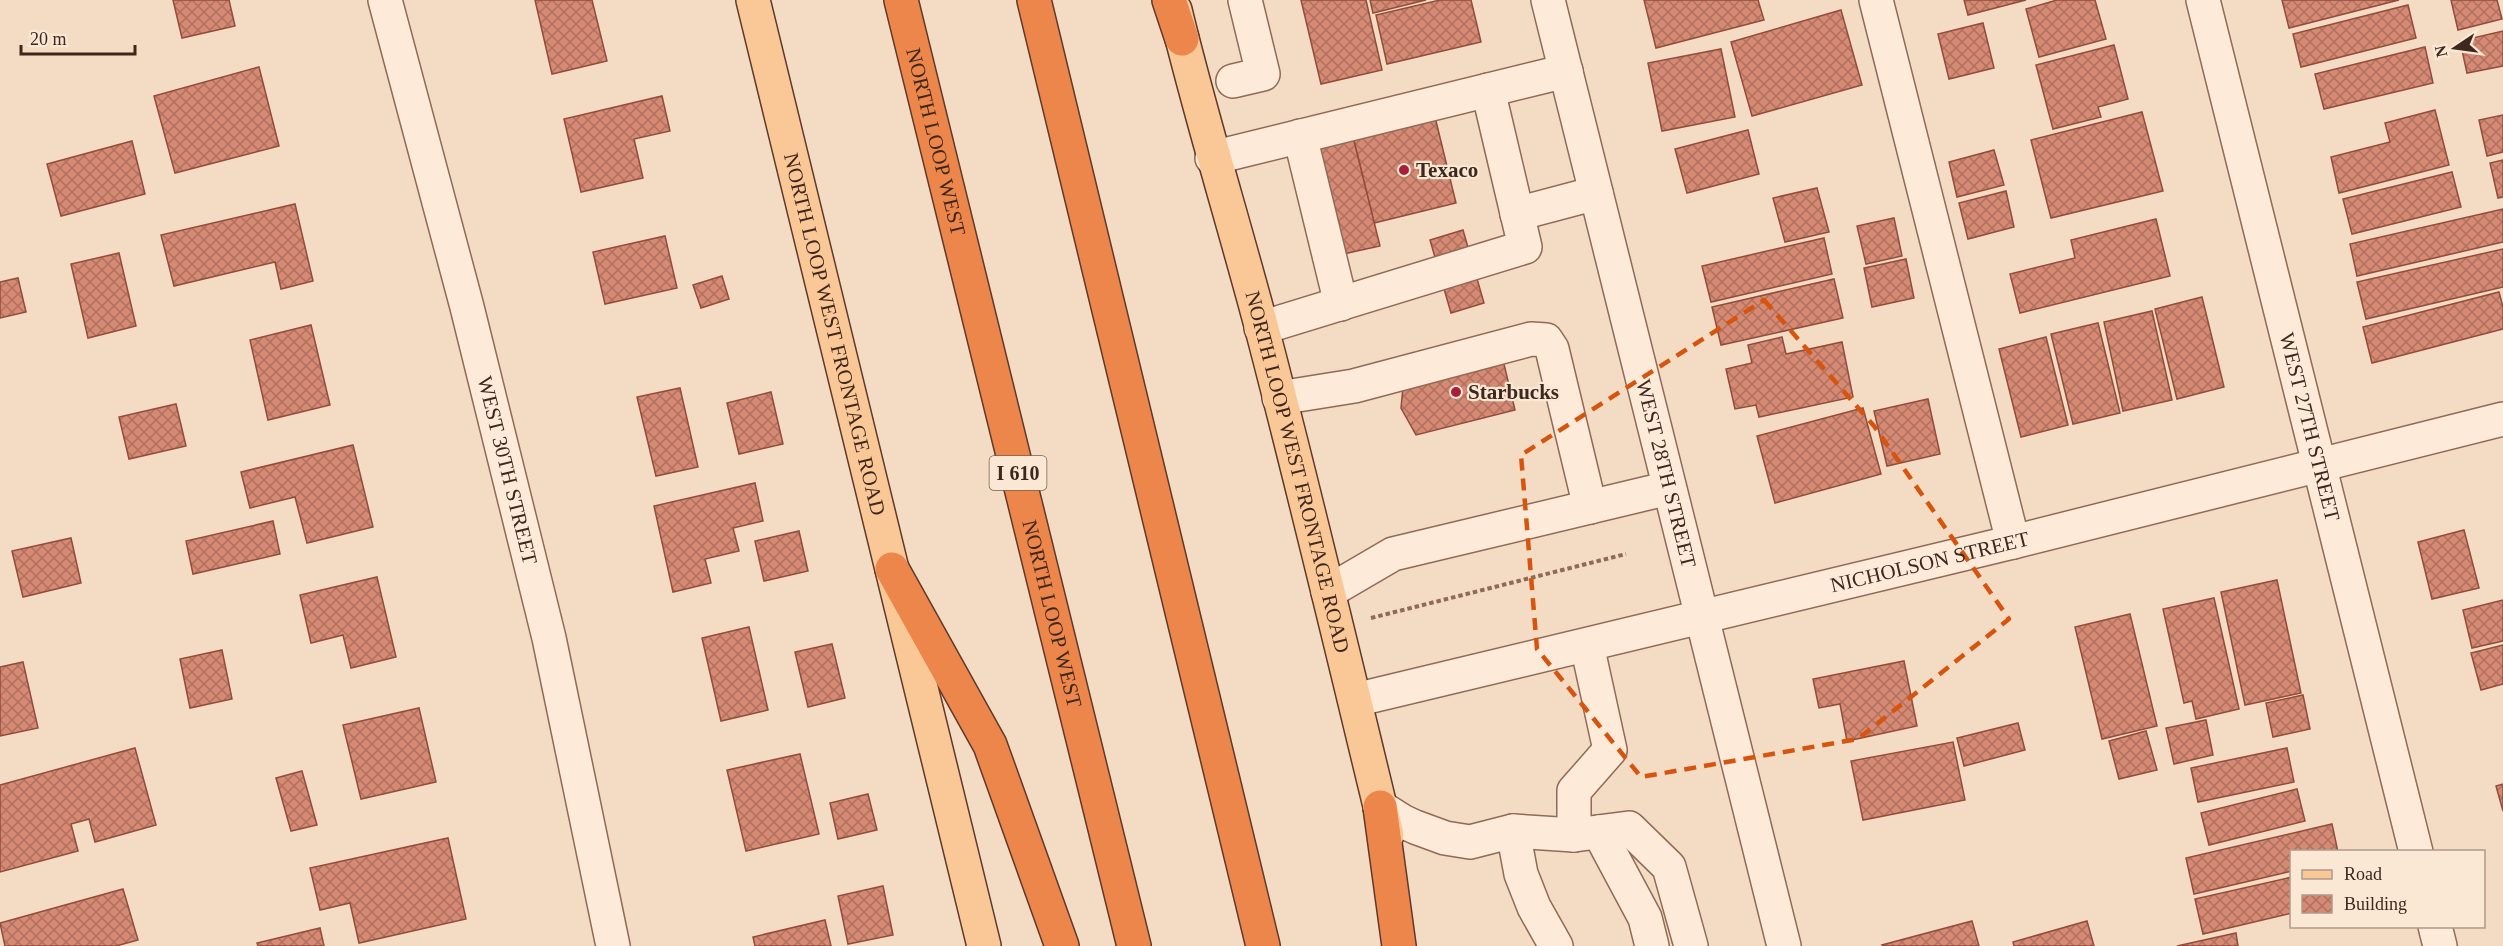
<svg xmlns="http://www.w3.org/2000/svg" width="2503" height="946" font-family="Georgia,serif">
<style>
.building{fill:url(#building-cross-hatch);stroke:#934c3a;stroke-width:1.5}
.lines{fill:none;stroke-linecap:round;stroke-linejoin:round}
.minor-casing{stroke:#906a57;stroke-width:36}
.major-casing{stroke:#5e392c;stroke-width:36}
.highway-casing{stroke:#5e392c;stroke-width:36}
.path{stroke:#906a57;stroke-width:4;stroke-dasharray:4.5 3;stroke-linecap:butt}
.minor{stroke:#fdead8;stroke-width:33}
.major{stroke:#fac897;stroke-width:33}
.highway{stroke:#ec864a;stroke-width:33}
.marked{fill:none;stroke:#d7540e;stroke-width:4.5;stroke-dasharray:12 8;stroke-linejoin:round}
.poi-dot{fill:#a71f3a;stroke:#fae7d4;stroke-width:2}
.labels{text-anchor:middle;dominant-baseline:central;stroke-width:4.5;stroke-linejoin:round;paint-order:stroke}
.shield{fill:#fae7d4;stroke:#766154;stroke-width:1.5}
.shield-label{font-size:20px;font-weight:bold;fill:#3e271d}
.street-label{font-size:21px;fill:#3e271d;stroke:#fae7d4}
.poi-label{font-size:21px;font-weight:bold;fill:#3e271d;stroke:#fae7d4;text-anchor:start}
</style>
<defs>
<pattern id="building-cross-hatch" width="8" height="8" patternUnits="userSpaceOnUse" patternTransform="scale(1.5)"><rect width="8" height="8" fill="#d68a74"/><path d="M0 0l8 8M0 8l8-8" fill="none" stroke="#af715f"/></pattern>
</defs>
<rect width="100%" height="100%" fill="#f3dcc3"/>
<!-- building -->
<g class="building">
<polygon points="173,0 229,0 235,26 182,38"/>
<polygon points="535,0 592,0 607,61 552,74"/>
<polygon points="1301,0 1366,0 1382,70 1321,84"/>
<polygon points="1370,0 1426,0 1373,13"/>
<polygon points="1440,0 1471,0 1481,42 1387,64 1376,15"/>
<polygon points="1644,0 1758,0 1764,20 1656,48"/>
<polygon points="1964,0 2026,0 1968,15"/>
<polygon points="2057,0 2095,0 2106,39 2039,57 2026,9"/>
<polygon points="2282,0 2399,0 2289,28"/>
<polygon points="2451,0 2497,0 2502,19 2458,30"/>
<polygon points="2408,5 2416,38 2301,67 2293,34"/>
<polygon points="1841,10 1862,85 1752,116 1731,42"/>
<polygon points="1983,23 1994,68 1949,79 1938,34"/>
<polygon points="2503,31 2503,66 2467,73 2460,41"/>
<polygon points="2114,45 2128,99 2098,107 2101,117 2053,129 2036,65"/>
<polygon points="2425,47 2433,83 2324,109 2315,74"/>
<polygon points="1721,49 1735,117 1662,131 1648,63"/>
<polygon points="259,67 279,146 175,173 154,96"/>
<polygon points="662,96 670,131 634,139 643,178 581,192 564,119"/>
<polygon points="2435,110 2449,165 2339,193 2331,157 2390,142 2385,123"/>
<polygon points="2142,112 2163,191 2051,218 2031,140"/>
<polygon points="2503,115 2503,152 2487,156 2479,120"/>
<polygon points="1435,117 1456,203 1374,223 1353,137"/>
<polygon points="1748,130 1759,174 1687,193 1675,149"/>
<polygon points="1353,137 1380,246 1343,254 1316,145"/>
<polygon points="132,141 145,194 61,216 47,164"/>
<polygon points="1994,150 2004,185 1957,197 1949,162"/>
<polygon points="2503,160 2503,197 2498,198 2490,163"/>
<polygon points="2452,172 2461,207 2352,234 2343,199"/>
<polygon points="1817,188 1829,232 1785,242 1773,198"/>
<polygon points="2006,191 2014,227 1968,239 1959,203"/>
<polygon points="295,204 313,281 281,289 275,262 174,286 161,235"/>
<polygon points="2503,209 2503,242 2357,276 2350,244"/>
<polygon points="1894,218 1902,256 1866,264 1857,226"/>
<polygon points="2156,219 2170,276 2020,313 2010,274 2075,258 2071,240"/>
<polygon points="1463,230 1484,303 1451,313 1430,240"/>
<polygon points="665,236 677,288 605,304 593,252"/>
<polygon points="1824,238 1832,274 1711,302 1702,266"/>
<polygon points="2503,249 2503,287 2366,319 2357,282"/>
<polygon points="119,253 136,326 88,338 71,264"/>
<polygon points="1906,259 1914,298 1872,307 1864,268"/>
<polygon points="722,276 729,299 701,308 693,285"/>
<polygon points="18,278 26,312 0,318 0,282"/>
<polygon points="1834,279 1843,318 1721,345 1712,307"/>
<polygon points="2499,292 2503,307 2503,329 2372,363 2363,327"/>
<polygon points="2202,297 2224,387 2177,399 2155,309"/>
<polygon points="2152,311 2172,400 2123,411 2104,322"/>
<polygon points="2098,323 2120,413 2073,424 2051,334"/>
<polygon points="311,325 330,405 268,420 250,340"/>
<polygon points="1782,337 1786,354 1842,342 1853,397 1759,417 1756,405 1735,409 1726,369 1752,363 1748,345"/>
<polygon points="2046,337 2068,425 2021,437 1999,349"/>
<polygon points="1502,356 1515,410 1416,435 1401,408 1403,387"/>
<polygon points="680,388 698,467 656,476 637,397"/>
<polygon points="771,392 783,444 739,454 727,403"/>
<polygon points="1928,399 1940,454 1887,466 1874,411"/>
<polygon points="176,404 186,446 129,459 119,417"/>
<polygon points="1863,408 1881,474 1775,503 1757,436"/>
<polygon points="353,445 373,527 307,543 295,497 250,508 241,472"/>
<polygon points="755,483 763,521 733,528 739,551 705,559 711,583 673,592 654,506"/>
<polygon points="273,521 280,554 193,574 186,541"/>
<polygon points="2464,530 2479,588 2432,599 2418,542"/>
<polygon points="799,531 808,571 764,581 755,541"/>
<polygon points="71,538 81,583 23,597 12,551"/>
<polygon points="377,577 396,657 351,668 343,635 311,643 300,595"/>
<polygon points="2277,580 2301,693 2245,705 2221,592"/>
<polygon points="2214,598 2239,709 2196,719 2192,701 2184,703 2163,609"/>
<polygon points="2503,600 2503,641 2472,648 2463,610"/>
<polygon points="2130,614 2157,726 2102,739 2075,627"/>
<polygon points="749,627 768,710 721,721 702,638"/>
<polygon points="832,644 845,698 808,707 795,652"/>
<polygon points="2503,645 2503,684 2481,690 2471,653"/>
<polygon points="222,650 232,699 190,708 180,659"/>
<polygon points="1904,661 1917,726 1847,741 1840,704 1819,708 1813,679"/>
<polygon points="23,662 38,728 0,736 0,667"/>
<polygon points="2303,695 2310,729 2273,737 2266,703"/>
<polygon points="419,708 436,782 361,799 343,725"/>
<polygon points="2206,720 2213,755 2174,764 2166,728"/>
<polygon points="2018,723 2025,750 1964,766 1957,738"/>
<polygon points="2146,731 2157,770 2119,779 2109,741"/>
<polygon points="1953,742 1965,800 1863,820 1851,761"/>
<polygon points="135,748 156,825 95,842 89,819 71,824 78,851 0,872 0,785"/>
<polygon points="2287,748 2294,782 2198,802 2191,768"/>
<polygon points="800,754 819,834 746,851 727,770"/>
<polygon points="302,771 317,825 291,831 276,778"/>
<polygon points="2503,784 2503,811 2496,786"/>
<polygon points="2297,789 2305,821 2209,845 2201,813"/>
<polygon points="868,794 877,830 838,839 830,803"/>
<polygon points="2332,824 2338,852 2292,852 2292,871 2194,894 2186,858"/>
<polygon points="448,838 466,919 359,943 350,903 320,910 310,868"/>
<polygon points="2292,877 2292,913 2203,934 2195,899"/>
<polygon points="883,886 893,935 848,944 838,896"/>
<polygon points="123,889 138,940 116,946 5,946 0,923"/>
<polygon points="825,920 831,946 755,946 753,937"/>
<polygon points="1972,921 1979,946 1883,946 1882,945"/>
<polygon points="2087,921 2094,946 2014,946 2013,942"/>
<polygon points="320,928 324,946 258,946 257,943"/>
<polygon points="2236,933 2238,946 2177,946"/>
</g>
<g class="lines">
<!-- minor casing -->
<g class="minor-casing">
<g id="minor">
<path id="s1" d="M385 0 467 307 549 638 613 946"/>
<path id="s2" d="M1548 0 1784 946"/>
<polyline points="1876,0 2013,542"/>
<path id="s3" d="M2203 0 2416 852"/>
<polyline points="1233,81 1263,74 1245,0"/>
<polyline points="1300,136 1341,304"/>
<polyline points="1212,158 1566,71"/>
<polyline points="1517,214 1596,193"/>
<polyline points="1261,328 1525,247 1488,90"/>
<polyline points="1279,398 1354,386 1531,339 1546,340 1552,349 1590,507"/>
<polyline points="1328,592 1393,554 1669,488"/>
<path id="s4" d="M1355 700 2013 542 2503 419"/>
<polyline points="1380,807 1402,821 1415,827 1445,838 1470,842 1513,831 1574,835 1629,828 1669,867 1691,946"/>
<polyline points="1513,831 1521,874 1534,907 1556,946"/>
<polyline points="1599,832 1645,918 1652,946"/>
<polyline points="1574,835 1574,791 1610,750 1587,645"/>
<polyline points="2435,926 2440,946"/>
</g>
</g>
<!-- major casing -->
<g class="major-casing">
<g id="major">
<path id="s5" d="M753 0 984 946"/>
<path id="s6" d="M1175 10C1201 118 1234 223 1262 329 1306 497 1346 666 1387 835"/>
</g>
</g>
<!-- highway casing -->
<g class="highway-casing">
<g id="highway">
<path id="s7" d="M901 0 1134 946"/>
<polyline points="1034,0 1263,946"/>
<polyline points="1169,0 1182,39"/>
<polyline points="892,569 990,745 1062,946"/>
<polyline points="1380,807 1399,946"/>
</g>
</g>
<!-- path -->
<polyline class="path" points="1371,618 1626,554"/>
<!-- minor -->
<use href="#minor" class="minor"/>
<!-- major -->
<use href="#major" class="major"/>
<!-- highway -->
<use href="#highway" class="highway"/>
</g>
<!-- marked area -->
<path class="marked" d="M1764 300 1874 426 2009 619 1858 739 1641 777 1537 649 1521 455Z"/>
<!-- markers -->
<g class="poi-dot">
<circle cx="1404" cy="170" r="6"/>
<circle cx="1456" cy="392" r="6"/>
</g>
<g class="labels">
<!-- shield labels -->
<rect class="shield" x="989.5" y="456" width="57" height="34" rx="4.5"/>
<g class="shield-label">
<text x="1018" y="473">I 610</text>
</g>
<!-- street labels -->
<g class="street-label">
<text stroke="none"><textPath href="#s7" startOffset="146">NORTH LOOP WEST</textPath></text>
<text stroke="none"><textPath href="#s5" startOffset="344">NORTH LOOP WEST FRONTAGE ROAD</textPath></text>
<text stroke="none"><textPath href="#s3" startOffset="440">WEST 27TH STREET</textPath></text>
<text stroke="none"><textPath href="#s1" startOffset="486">WEST 30TH STREET</textPath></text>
<text stroke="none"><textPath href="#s6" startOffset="478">NORTH LOOP WEST FRONTAGE ROAD</textPath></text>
<text stroke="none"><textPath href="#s2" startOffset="488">WEST 28TH STREET</textPath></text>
<text stroke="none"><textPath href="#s4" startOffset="591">NICHOLSON STREET</textPath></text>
<text stroke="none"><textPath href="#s7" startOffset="632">NORTH LOOP WEST</textPath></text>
</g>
<!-- poi labels -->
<g class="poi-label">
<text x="1416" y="170">Texaco</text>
<text x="1468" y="392">Starbucks</text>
</g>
</g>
<!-- legend -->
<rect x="2290" y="850" width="195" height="78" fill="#fae7d4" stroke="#af9a8b" stroke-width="1.5"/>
<rect x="2302" y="870" width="30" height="9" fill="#fac897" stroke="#af9a8b" stroke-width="1.5"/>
<text x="2344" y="880" font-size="18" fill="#3e271d">Road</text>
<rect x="2302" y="895" width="30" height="18" fill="url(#building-cross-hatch)" stroke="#af9a8b" stroke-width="1.5"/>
<text x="2344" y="910" font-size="18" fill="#3e271d">Building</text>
<!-- north arrow -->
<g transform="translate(2455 48) rotate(257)" stroke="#fae7d4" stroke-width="4.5" paint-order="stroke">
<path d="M0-4.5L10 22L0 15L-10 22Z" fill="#3e271d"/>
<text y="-9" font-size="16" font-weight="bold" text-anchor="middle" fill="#3e271d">N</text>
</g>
<!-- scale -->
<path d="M21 45v9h114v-9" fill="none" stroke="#3e271d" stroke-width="3"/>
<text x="30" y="45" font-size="18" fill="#3e271d" stroke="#fae7d4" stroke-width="4.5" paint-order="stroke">20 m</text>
</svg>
